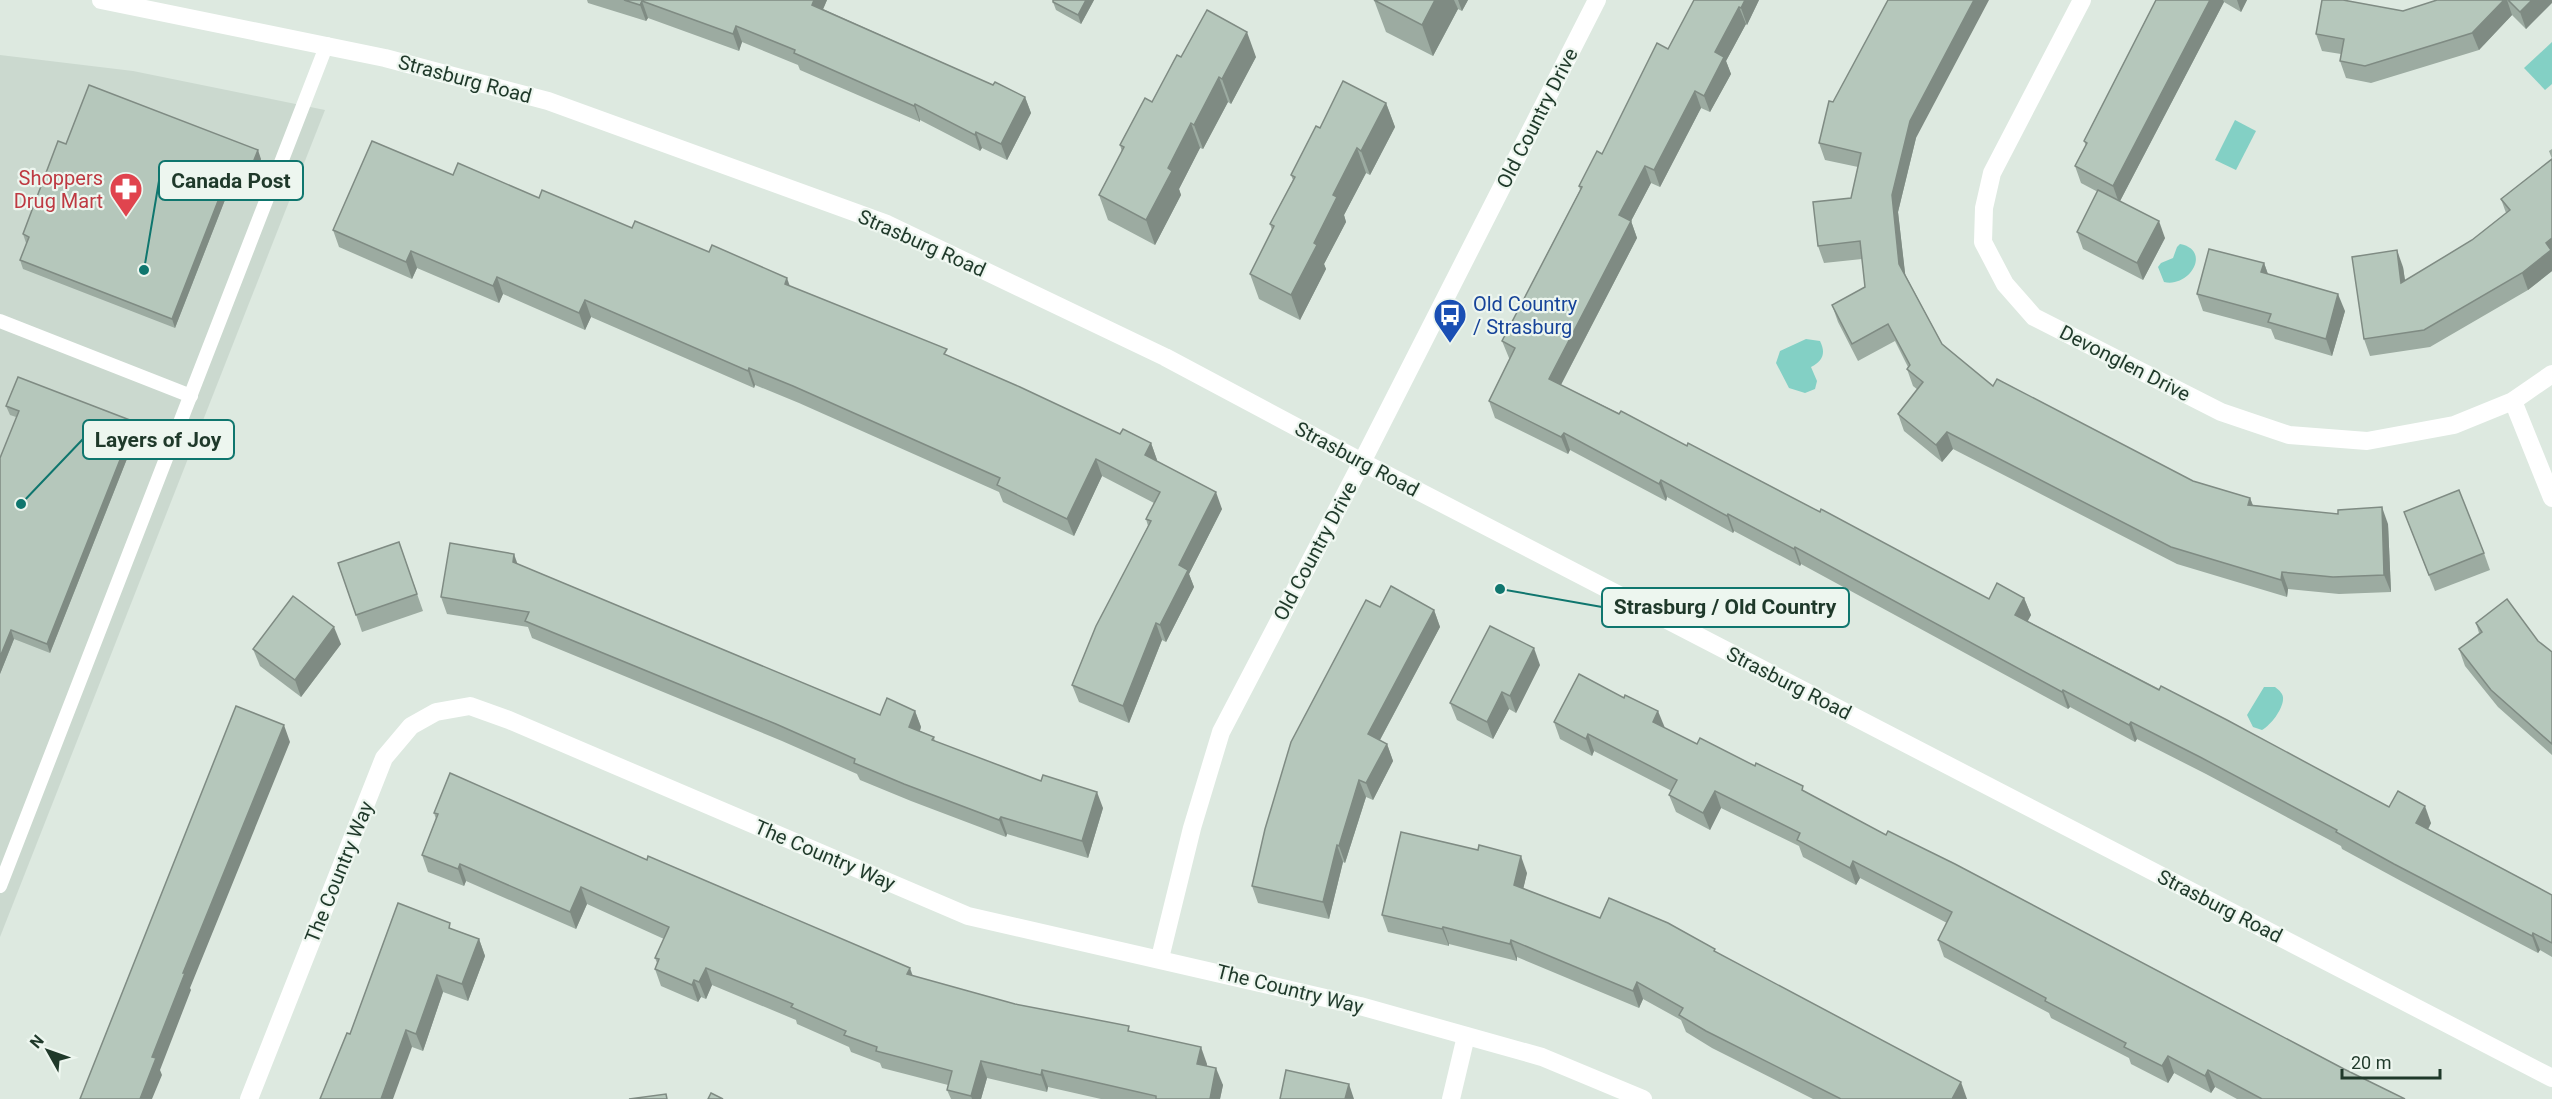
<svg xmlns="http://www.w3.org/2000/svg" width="2552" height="1099" font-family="Roboto,sans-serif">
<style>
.built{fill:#cbd9cf}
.water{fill:#83d0c5}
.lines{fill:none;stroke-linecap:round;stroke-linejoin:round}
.service{stroke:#fff;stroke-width:14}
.minor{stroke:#fff;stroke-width:18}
.tertiary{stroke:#fff;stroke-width:18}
.wall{fill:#9caba1}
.shaded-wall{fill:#7f8b83}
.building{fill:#b5c7bb;stroke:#7f8b83;stroke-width:1.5}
.labels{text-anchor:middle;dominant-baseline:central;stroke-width:4.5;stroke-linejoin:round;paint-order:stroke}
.street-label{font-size:20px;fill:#1f392a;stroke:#edf6ef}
.health-label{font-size:20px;fill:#be3a42;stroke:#edf6ef;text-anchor:end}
.transit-label{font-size:20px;fill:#164399;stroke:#edf6ef;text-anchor:start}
.leader{fill:none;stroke:#0f766e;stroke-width:2}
.callout-dot{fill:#0f766e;stroke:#edf6ef;stroke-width:2}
.callout{fill:#edf6ef;stroke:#0f766e;stroke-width:2}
.callout-label{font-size:21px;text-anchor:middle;font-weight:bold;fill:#1f392a}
</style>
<rect width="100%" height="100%" fill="#dde9e0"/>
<!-- built -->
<polygon class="built" points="0,55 133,71 325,110 0,937"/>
<!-- water -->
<g class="water">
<polygon points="2552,42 2552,84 2545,90 2524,68"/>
<polygon points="2235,120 2256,131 2236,170 2215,160"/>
<path d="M2180 244C2212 250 2190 288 2164 282L2158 267 2161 263 2173 258 2177 247Z"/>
<path d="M1806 339 1820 341C1826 353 1823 361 1811 367L1817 381 1815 389 1805 393 1789 388 1776 363 1780 351Z"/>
<path d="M2264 687H2275C2279 690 2284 694 2283 700 2282 710 2271 725 2262 730L2253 727 2247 715Z"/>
</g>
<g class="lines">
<!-- service -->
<g class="service">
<polyline points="0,321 191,396"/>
<polyline points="0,886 327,44"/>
</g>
<!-- minor -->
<g class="minor">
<polyline points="2082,0 1992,173 1984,208 1983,242 2005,284 2034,317 2221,412 2289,435 2367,441 2454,425 2513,401 2552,374"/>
<polyline points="2513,401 2552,498"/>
<polyline points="1160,958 1192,828 1221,732 1362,462 1597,0"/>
<polyline points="249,1099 384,758 411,726 436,712 470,706 509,720 968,916 1360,1006 1542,1057 1643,1099"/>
<polyline points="1451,1099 1466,1036"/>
</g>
<!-- tertiary -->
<polyline class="tertiary" points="101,0 385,58 548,101 887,224 1165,357 1362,462 2552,1078"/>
</g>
<!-- wall -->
<g class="wall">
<polygon points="587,0 827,0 823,9 993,85 1025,97 1031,113 1007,160 982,148 980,151 920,120 920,122 800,70 798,65 742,42 739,51 648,18 646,21 588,3"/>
<polygon points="1053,0 1094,0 1081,24 1056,10 1053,2"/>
<polygon points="1374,0 1468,0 1462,11 1458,9 1433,56 1386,32"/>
<polygon points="1693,0 1759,0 1747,25 1746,24 1726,61 1731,74 1710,112 1701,108 1660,187 1651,183 1631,221 1637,238 1561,385 1687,446 1989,599 2024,598 2031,615 2027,621 2389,807 2431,823 2428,830 2552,895 2552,957 2540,950 2538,953 2401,881 2342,849 2341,846 2206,774 2137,739 2135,742 2070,707 2068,709 1801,564 1800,566 1734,531 1733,533 1667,497 1666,501 1570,450 1568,454 1495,418 1489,401 1510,359 1509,358 1502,341 1580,190 1579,186 1602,154 1668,49 1694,1"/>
<polygon points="2156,0 2247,0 2241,12 2224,2 2120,201 2165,238 2143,280 2083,249 2077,232 2098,192 2081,183 2075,166 2086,146 2084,141"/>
<polygon points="2437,0 2552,0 2526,29 2512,15 2479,50 2371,83 2346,78 2340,61 2341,54 2322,51 2316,34 2403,11"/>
<polygon points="1181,57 1256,57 1231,104 1228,102 1203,149 1200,148 1179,189 1181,195 1155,245 1108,220 1099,195 1122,152 1120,145 1152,102"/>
<polygon points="1386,103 1395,127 1370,175 1366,173 1344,215 1346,222 1324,264 1326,269 1300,320 1259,299 1250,274 1272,230 1270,224 1293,180 1291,175 1320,128"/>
<polygon points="1916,138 1898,212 1905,274 1942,344 1993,386 2193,481 2250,498 2253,505 2388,524 2391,592 2339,594 2288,589 2287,597 2177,564 1953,449 1942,462 1904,431 1898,414 1918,390 1913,386 1907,369 1908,367 1895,341 1858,361 1838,322 1832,305 1865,287 1862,259 1824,263 1818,246 1851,198 1858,167 1825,160 1819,143"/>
<polygon points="66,144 261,159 247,194 230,187 175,328 23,269 20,260 27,243 26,243 23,234"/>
<polygon points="2552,149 2552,271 2528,290 2430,347 2370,356 2364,339 2403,267 2405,281 2472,240 2506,213 2501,199 2552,159 2549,151"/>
<polygon points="453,175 539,198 632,228 790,286 949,356 1120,434 1151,443 1157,460 1156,461 1222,509 1189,574 1194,587 1166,642 1162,640 1129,723 1079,702 1072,685 1148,526 1146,519 1154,503 1102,476 1074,536 1003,502 999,492 799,403 755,385 754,388 591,317 585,330 503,294 499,303 417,268 412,279 339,247 333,230"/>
<polygon points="2264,263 2268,274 2345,311 2332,356 2275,339 2271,329 2203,311 2197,294"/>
<polygon points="6,406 135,422 138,431 50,653 14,639 0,674 16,417 10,415"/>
<polygon points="2404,512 2484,553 2490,570 2435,591"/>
<polygon points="399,542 423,611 362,632 338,563"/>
<polygon points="518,564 880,715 915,711 921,727 920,731 934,737 935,742 1103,808 1088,858 1007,834 1006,837 911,801 860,780 857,774 782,741 532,638 528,627 447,614 441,597"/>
<polygon points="1380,607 1434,610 1440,627 1380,740 1387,744 1393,761 1373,800 1366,797 1345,863 1343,862 1329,919 1258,903 1252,886"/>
<polygon points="2476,623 2538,641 2552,652 2552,755 2498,707 2465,666 2459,649 2479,633"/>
<polygon points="341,644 301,697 260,666 253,649"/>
<polygon points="1540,665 1516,713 1509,709 1493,739 1457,720 1450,703"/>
<polygon points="1624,698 1664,728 1697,744 1755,766 1806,792 1886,835 2344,1069 2405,1099 2237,1099 2215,1087 2211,1093 2174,1073 2168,1083 2131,1064 2129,1058 2051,1018 2049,1013 1944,957 1938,940 1947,923 1860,878 1856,885 1803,857 1799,846 1721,808 1710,830 1676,812 1669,795 1672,791 1594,751 1592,756 1560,739 1554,722"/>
<polygon points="434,813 913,976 1015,1004 1131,1031 1207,1064 1207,1066 1223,1085 1220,1099 1101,1099 1048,1087 1047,1092 987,1078 981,1099 951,1099 947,1090 948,1085 882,1068 880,1063 851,1052 849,1047 797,1024 796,1020 712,985 706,999 701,997 698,1002 661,986 655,969 657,963 655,958 664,939 587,904 576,929 466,881 464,886 428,872 422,855 436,819"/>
<polygon points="1478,850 1527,873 1523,889 1600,918 1716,952 1967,1099 1813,1099 1712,1048 1686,1032 1681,1020 1643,999 1639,1008 1517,957 1517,961 1449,944 1449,946 1388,932 1382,915"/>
<polygon points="452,929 479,939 485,956 468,1001 443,992 423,1051 412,1047 350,1034"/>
</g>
<!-- shaded-wall -->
<g class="shaded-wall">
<polygon points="814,0 827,0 818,21 812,5"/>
<polygon points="1086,0 1094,0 1081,24 1078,15"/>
<polygon points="1435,0 1454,0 1458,9 1433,56 1422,25"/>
<polygon points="1458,0 1468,0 1462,11"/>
<polygon points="1745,0 1759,0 1747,25 1741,8"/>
<polygon points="1974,0 1989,0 1916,138 1898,212 1906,281 1899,264 1892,195 1910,121"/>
<polygon points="2210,0 2223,0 2224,2 2119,203 2113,186"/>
<polygon points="2237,0 2247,0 2241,12"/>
<polygon points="2504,0 2507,0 2512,15 2479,50 2472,33"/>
<polygon points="2532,0 2552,0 2552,3 2526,29 2520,12"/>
<polygon points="642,1 648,18 646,21 640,5"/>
<polygon points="1739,7 1746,24 1726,61 1731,74 1710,112 1704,96 1715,52"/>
<polygon points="736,26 742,42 739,51 733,34"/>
<polygon points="1247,32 1256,57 1231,104 1222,79"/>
<polygon points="1219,77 1228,102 1203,149 1194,125"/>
<polygon points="1695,91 1701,108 1660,187 1654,170"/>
<polygon points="1025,97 1031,113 1007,160 1001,144"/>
<polygon points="1386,103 1395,127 1370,175 1361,151"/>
<polygon points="915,104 920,120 920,122 914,106"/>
<polygon points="1191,123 1200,148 1179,189 1181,195 1155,245 1146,220 1168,168"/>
<polygon points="976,132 982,148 980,151 975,135"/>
<polygon points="1357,148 1366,173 1344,215 1346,222 1324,264 1326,269 1300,320 1291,295 1314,243 1333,195"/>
<polygon points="258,150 261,159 247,194 244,185"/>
<polygon points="1645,166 1651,183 1631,221 1637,238 1555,396 1549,379 1619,215"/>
<polygon points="227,178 230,187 175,328 172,319"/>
<polygon points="2159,221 2165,238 2143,280 2137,263"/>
<polygon points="2552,238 2552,271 2528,290 2522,273 2546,243"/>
<polygon points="2397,250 2403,267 2408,300 2401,283"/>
<polygon points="411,251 417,268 412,279 406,262"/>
<polygon points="2264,263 2270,280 2261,272"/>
<polygon points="497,277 503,294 499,303 493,286"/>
<polygon points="787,278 793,295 785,284"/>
<polygon points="2338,294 2345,311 2332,356 2326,339"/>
<polygon points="585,300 591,317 585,330 579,313"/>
<polygon points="749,368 755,385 754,388 748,371"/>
<polygon points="135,422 138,431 50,653 47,644"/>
<polygon points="1947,432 1953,449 1942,462 1936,445"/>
<polygon points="1564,433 1570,450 1568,454 1561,437"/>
<polygon points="1151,443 1157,460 1151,472 1145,455"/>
<polygon points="1096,459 1102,476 1074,536 1067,519"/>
<polygon points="1661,480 1667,497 1666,501 1659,484"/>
<polygon points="1216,492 1222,509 1189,574 1194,587 1166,642 1160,625 1179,565"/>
<polygon points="2250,498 2256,515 2248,505"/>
<polygon points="2382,507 2388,524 2391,592 2384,575"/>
<polygon points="1728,514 1734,531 1733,533 1727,516"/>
<polygon points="1795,547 1801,564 1800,566 1794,549"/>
<polygon points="514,554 520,571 513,562"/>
<polygon points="2282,572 2288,589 2287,597 2281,580"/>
<polygon points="2024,598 2031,615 2022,632 2015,615"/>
<polygon points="1434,610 1440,627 1374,751 1368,734"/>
<polygon points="1156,623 1162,640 1129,723 1123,706"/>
<polygon points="334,627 341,644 301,697 295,680"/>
<polygon points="11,630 14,639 0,674 0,657"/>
<polygon points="1534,648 1540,665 1516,713 1510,696"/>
<polygon points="2063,690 2070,707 2068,709 2062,692"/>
<polygon points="1502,692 1509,709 1493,739 1487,722"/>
<polygon points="915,711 921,727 915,744 909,727"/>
<polygon points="1658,711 1665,728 1653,722"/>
<polygon points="2131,722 2137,739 2135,742 2129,725"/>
<polygon points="284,725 290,742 190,988 191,990 160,1070 162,1075 152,1099 140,1099 152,1057 183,973"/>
<polygon points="1588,734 1594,751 1592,756 1586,739"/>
<polygon points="1387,744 1393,761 1373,800 1366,783"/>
<polygon points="1359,780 1366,797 1345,863 1339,846"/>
<polygon points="1715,791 1721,808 1710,830 1703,813"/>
<polygon points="1097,792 1103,808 1088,858 1082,841"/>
<polygon points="2425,806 2431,823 2422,840 2416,823"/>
<polygon points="1001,817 1007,834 1006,837 999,820"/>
<polygon points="1337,845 1343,862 1329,919 1323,902"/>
<polygon points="1521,856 1527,873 1520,902 1514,885"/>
<polygon points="1853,861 1860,878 1856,885 1850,868"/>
<polygon points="460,864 466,881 464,886 458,869"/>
<polygon points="581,887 587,904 576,929 570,912"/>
<polygon points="1443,927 1449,944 1449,946 1442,929"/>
<polygon points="2533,933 2540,950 2538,953 2532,936"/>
<polygon points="479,939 485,956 468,1001 462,984"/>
<polygon points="1511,940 1517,957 1517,961 1510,944"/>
<polygon points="706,968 712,985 706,999 699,982"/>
<polygon points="910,968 916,985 907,974"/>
<polygon points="437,975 443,992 423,1051 416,1034"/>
<polygon points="694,980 701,997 698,1002 692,985"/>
<polygon points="1637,982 1643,999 1639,1008 1633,991"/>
<polygon points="406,1030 412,1047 393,1099 381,1099"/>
<polygon points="1201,1047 1207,1064 1203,1081 1197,1064"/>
<polygon points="2168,1056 2174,1073 2168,1083 2162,1066"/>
<polygon points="981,1061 987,1078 981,1099 972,1099 971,1096"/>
<polygon points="1216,1068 1223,1085 1220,1099 1210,1099"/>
<polygon points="1042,1070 1048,1087 1047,1092 1041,1075"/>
<polygon points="2208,1070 2215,1087 2211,1093 2205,1076"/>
<polygon points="1961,1082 1967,1099 1952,1099"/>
<polygon points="1349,1084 1354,1099 1345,1099"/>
</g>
<!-- building -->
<g class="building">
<polygon points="624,0 814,0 812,5 993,85 995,82 1025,97 1001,144 976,132 975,135 915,104 914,106 794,53 795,50 736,26 733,34 642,1 640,5"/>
<polygon points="1053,0 1086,0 1078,15 1053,2"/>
<polygon points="1374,0 1435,0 1422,25"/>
<polygon points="1694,0 1745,0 1741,8 1739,7 1715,52 1724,57 1704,96 1695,91 1654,170 1645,166 1619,215 1631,221 1549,379 1619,414 1621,411 1687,446 1688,443 1820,512 1821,509 1989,599 1997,583 2024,598 2015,615 2159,690 2161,686 2227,720 2389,807 2398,791 2425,806 2416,823 2552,895 2552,943 2533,933 2532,936 2394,864 2336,832 2337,830 2200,757 2131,722 2129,725 2063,690 2062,692 1795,547 1794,549 1728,514 1727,516 1661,480 1659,484 1564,433 1561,437 1489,401 1515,348 1502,341 1582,187 1579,186 1597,151 1602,154 1657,43 1668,49"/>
<polygon points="1888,0 1974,0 1910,121 1892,195 1899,264 1942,344 1993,386 1997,379 2193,481 2250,498 2248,505 2338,514 2338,510 2382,507 2384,575 2333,577 2282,572 2281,580 2171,547 1947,432 1936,445 1898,414 1923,382 1907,369 1910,365 1888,324 1852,344 1832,305 1865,287 1860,241 1818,246 1813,202 1851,198 1861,153 1819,143 1829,101 1833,102"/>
<polygon points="2156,0 2210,0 2113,186 2075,166 2087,143 2084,141"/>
<polygon points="2322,0 2343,0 2403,11 2437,0 2504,0 2472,33 2365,66 2340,61 2344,39 2316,34"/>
<polygon points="2508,0 2532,0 2520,12"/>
<polygon points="1207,10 1247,32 1222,79 1219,77 1194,125 1191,123 1168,168 1172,171 1146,220 1099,195 1124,147 1120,145 1145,98 1152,102 1177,55 1181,57"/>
<polygon points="1343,81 1386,103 1361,151 1357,148 1333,195 1337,197 1314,243 1317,245 1291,295 1250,274 1274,226 1270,224 1295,177 1291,175 1316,126 1320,128"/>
<polygon points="89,85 258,150 244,185 227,178 172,319 20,260 29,237 23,234 58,141 66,144"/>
<polygon points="372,141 453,175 458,163 539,198 542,190 632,228 635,221 709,252 712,245 787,278 785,284 947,349 944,354 1020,387 1120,434 1123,429 1151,443 1145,455 1216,492 1179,565 1188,570 1160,625 1156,623 1123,706 1072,685 1096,626 1151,521 1146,519 1160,492 1096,459 1067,519 997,485 1000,478 793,386 749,368 748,371 585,300 579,313 497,277 493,286 411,251 406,262 333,230"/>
<polygon points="2552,159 2552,238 2546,243 2551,250 2522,273 2424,330 2364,339 2352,257 2397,250 2401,283 2472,240 2510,210 2501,199"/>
<polygon points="2098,190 2159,221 2137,263 2077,232"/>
<polygon points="2209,249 2264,263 2261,272 2338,294 2326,339 2268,322 2271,314 2197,294"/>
<polygon points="18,377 135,422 47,644 11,630 0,657 0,458 19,411 6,406"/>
<polygon points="2459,490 2484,553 2429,575 2404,512"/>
<polygon points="399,542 417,594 356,615 338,563"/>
<polygon points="450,543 514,554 513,562 880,715 887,698 915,711 909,727 934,737 932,740 1041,781 1043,775 1097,792 1082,841 1001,817 999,820 904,784 854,763 855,759 776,724 525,621 529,612 441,597"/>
<polygon points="1391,586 1434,610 1368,734 1387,744 1366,783 1359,780 1339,846 1337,845 1323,902 1252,886 1265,829 1291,742 1366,600 1380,607"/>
<polygon points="293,596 334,627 295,680 253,649"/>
<polygon points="2507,599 2538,641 2552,652 2552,744 2491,690 2459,649 2482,632 2476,623"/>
<polygon points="1490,626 1534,648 1510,696 1502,692 1487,722 1450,703"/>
<polygon points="1579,674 1624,698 1625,695 1658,711 1653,722 1697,744 1700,738 1755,766 1756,763 1803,786 1802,790 1886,835 1888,831 1955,864 2344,1069 2405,1099 2262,1099 2208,1070 2205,1076 2168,1056 2162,1066 2124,1047 2126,1043 2045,1001 2046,998 1938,940 1952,912 1853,861 1850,868 1797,840 1800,833 1715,791 1703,813 1669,795 1677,780 1588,734 1586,739 1554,722"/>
<polygon points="236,706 284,725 183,973 185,973 152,1057 156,1058 140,1099 80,1099"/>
<polygon points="450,773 647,860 648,856 910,968 907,974 1015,1004 1129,1026 1128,1031 1201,1047 1197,1064 1216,1068 1210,1099 1156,1099 1156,1096 1042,1070 1041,1075 981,1061 971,1096 947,1090 952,1071 876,1051 877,1047 844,1035 846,1031 791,1007 793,1004 706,968 699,982 694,980 692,985 655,969 659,959 655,958 669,927 581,887 570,912 460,864 458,869 422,855 438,814 434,813"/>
<polygon points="1401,832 1478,850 1479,845 1521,856 1514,885 1600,918 1609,898 1668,923 1715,949 1714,951 1961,1082 1952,1099 1841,1099 1706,1031 1679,1015 1683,1008 1637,982 1633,991 1511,940 1510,944 1443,927 1442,929 1382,915"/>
<polygon points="398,903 450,923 449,928 479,939 462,984 437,975 416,1034 406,1030 381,1099 320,1099 347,1033 350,1034"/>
<polygon points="1286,1070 1349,1084 1345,1099 1280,1099"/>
<polygon points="711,1093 723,1099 708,1099"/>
<polygon points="666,1094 667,1099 629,1099"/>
</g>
<!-- icons -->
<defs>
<g id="pharmacy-pin" transform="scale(1.725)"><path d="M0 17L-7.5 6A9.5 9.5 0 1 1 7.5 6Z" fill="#e0444e" stroke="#edf6ef"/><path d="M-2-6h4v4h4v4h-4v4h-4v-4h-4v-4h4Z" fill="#fff"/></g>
<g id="bus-pin" transform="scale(1.725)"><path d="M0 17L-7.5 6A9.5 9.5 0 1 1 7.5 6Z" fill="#1a4fb4" stroke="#edf6ef"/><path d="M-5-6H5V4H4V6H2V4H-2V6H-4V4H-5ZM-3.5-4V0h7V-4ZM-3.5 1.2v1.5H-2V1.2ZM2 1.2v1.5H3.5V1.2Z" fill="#fff"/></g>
</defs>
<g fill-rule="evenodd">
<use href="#pharmacy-pin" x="126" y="189"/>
<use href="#bus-pin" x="1450" y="315"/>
</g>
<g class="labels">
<!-- street labels -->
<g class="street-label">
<text transform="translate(465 79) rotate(15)">Strasburg Road</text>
<text transform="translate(1537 118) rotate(-63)">Old Country Drive</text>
<text transform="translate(922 243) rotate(24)">Strasburg Road</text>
<text transform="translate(2125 363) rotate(27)">Devonglen Drive</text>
<text transform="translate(1357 459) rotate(28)">Strasburg Road</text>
<text transform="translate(1315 551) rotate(-62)">Old Country Drive</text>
<text transform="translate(1789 683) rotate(27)">Strasburg Road</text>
<text transform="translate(825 855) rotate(23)">The Country Way</text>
<text transform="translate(339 872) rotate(-68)">The Country Way</text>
<text transform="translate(2220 906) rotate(27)">Strasburg Road</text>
<text transform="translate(1290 989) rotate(14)">The Country Way</text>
</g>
<!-- health labels -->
<g class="health-label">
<text x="103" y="178">Shoppers<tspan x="103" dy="23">Drug Mart</tspan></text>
</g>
<!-- transit labels -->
<g class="transit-label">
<text x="1473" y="304">Old Country<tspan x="1473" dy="23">/ Strasburg</tspan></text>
</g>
</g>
<!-- callouts -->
<path class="leader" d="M144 270L159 181M21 504L83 439M1500 589L1602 607"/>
<g class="callout-dot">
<circle cx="144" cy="270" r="6"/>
<circle cx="21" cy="504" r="6"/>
<circle cx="1500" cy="589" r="6"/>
</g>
<g class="callout">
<rect x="159" y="161" width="144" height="39" rx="6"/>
<rect x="83" y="420" width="151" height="39" rx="6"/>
<rect x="1602" y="588" width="247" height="39" rx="6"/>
</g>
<g class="callout-label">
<text x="231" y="188">Canada Post</text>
<text x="158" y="447">Layers of Joy</text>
<text x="1725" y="614">Strasburg / Old Country</text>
</g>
<!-- north arrow -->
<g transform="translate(48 1051) rotate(310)" stroke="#edf6ef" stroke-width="4.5" paint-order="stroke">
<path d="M0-4.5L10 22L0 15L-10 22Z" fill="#1f392a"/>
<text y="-9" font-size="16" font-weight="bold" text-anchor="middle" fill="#1f392a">N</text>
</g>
<!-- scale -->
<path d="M2342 1069v9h98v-9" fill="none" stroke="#1f392a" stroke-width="3"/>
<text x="2351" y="1069" font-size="18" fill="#1f392a" stroke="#edf6ef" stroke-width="4.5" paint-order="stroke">20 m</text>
</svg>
